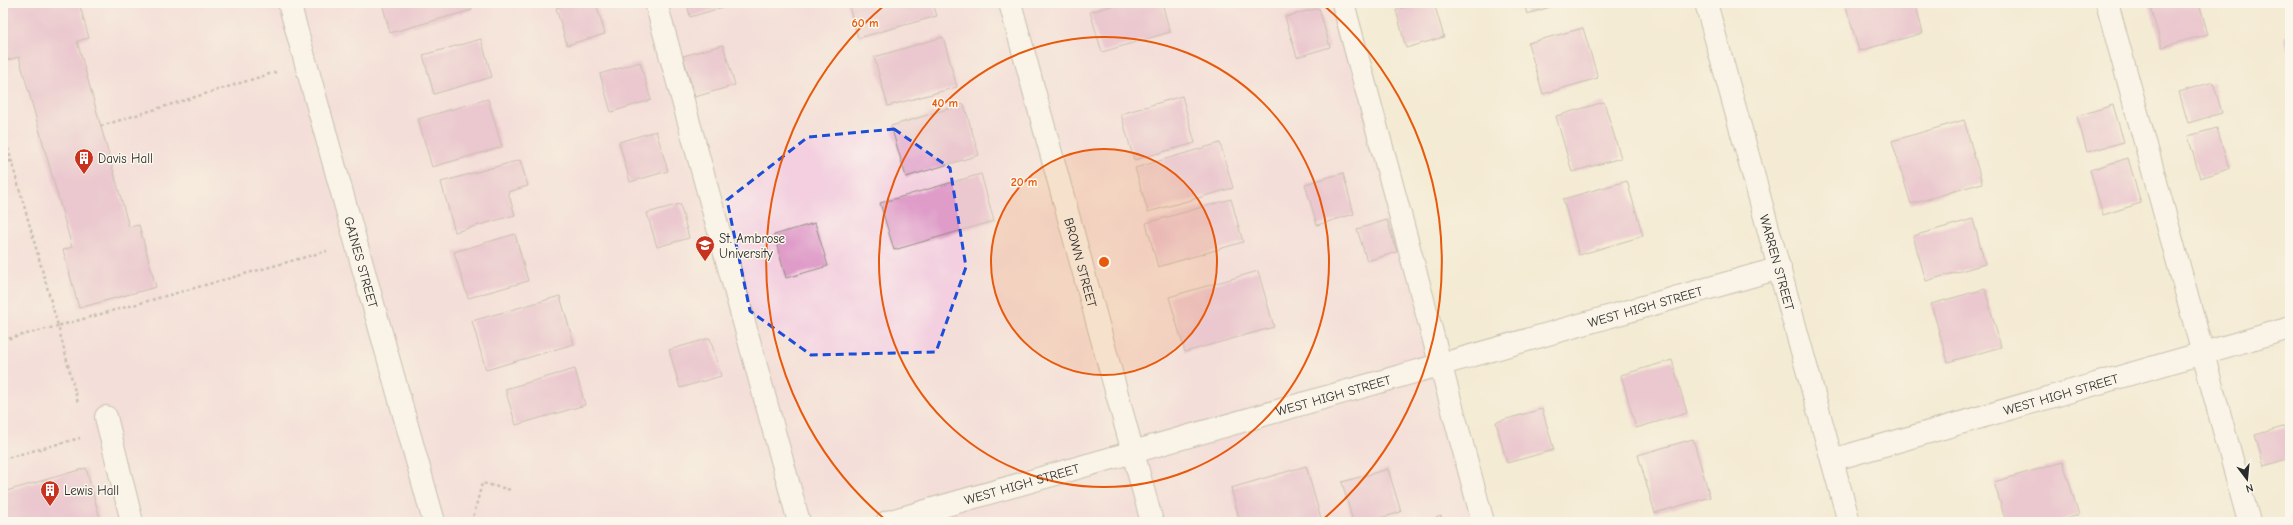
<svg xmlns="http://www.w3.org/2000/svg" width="2293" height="525" font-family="'Comic Neue',sans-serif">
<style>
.built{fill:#f3cfdf}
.building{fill:#df9cc9}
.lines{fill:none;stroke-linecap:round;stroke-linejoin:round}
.lane-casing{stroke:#908b80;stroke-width:24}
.street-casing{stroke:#908b80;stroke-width:24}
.secondary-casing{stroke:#908b80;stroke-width:24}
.path{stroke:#908b80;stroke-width:2.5;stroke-dasharray:3 3;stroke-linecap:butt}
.lane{stroke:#fff;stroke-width:22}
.street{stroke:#fff;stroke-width:22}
.secondary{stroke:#fff;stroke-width:22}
.marked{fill:none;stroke:#1d4ed8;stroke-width:3;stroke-dasharray:8 5;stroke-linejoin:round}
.ring{fill:none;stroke:#e8590c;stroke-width:2}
.labels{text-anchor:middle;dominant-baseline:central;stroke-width:3;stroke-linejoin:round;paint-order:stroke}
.poi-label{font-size:13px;fill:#2b2b2b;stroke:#fbf7ec;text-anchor:start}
.street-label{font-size:13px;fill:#2b2b2b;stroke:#fbf7ec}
.centre{fill:#e8590c;stroke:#fbf7ec;stroke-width:2}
.ring-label{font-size:12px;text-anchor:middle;font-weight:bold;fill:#e8590c;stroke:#fbf7ec;stroke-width:3;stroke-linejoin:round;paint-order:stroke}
</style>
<rect width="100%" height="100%" fill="#fbf7ec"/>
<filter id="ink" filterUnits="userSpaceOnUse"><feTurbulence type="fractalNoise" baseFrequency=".025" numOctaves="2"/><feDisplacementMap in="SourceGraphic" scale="8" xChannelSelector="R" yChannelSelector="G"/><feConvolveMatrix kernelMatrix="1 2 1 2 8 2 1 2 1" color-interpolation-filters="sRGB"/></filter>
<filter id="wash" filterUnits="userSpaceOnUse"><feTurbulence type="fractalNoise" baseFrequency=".012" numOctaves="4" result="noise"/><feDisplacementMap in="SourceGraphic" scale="16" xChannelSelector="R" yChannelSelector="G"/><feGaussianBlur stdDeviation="0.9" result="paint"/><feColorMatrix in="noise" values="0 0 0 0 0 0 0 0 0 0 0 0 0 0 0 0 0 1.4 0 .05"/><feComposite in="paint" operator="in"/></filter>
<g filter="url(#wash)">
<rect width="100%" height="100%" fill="#f4ebd4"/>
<!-- built -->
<polygon class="built" points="3,3 1338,3 1477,522 3,522"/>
<g id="blocks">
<!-- building -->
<g class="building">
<polygon points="3,3 79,3 89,38 77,41 129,227 139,225 156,287 79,308 63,250 72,247 19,57 8,60 3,42"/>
<polygon points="382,3 470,3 472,10 390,33"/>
<polygon points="574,3 596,3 605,34 567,45 556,8"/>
<polygon points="687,3 730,3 730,5 690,17"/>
<polygon points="848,3 933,3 937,16 858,38"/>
<polygon points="1075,3 1088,3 1076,7"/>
<polygon points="1121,3 1162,3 1170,32 1102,52 1090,12"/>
<polygon points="1421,3 1434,3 1444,37 1406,48 1396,10"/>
<polygon points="1524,3 1563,3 1527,14"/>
<polygon points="1845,3 1915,3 1923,33 1859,51"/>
<polygon points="2149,3 2199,3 2208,34 2162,47"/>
<polygon points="1319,8 1330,47 1297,57 1285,17"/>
<polygon points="1583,28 1598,78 1543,94 1528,43"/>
<polygon points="2290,36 2290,57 2284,38"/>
<polygon points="943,37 957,87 888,106 874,57"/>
<polygon points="481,39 492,77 434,94 423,55"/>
<polygon points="723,45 735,85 695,97 683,56"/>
<polygon points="640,62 651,100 611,112 600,74"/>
<polygon points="2213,82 2222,113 2188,123 2179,92"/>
<polygon points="1182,96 1195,143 1134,160 1121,114"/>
<polygon points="488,99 502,147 432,167 418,119"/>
<polygon points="1604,102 1621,158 1572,172 1556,116"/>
<polygon points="964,104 979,155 906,177 891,126"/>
<polygon points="2113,105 2124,142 2087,152 2077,116"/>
<polygon points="1964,120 1982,183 1911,204 1892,141"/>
<polygon points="2217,128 2229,169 2200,178 2188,136"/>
<polygon points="656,131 668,171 630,182 619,142"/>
<polygon points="1220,143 1233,188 1148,212 1135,168"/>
<polygon points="2128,158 2141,203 2103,215 2090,170"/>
<polygon points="520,160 528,186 508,192 515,215 455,232 441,182"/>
<polygon points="1343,173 1354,214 1317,225 1305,184"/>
<polygon points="981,174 994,221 894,250 880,203"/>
<polygon points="1627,181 1643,236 1579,255 1563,199"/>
<polygon points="1231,199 1243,242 1158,267 1146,223"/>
<polygon points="680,204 689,238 657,247 647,213"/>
<polygon points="1973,219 1985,264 1926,281 1913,236"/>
<polygon points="1387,220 1397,252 1367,261 1357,229"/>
<polygon points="815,223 828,266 786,278 774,235"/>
<polygon points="515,234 528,281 468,298 454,252"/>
<polygon points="1258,271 1274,327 1185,352 1169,297"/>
<polygon points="1985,289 2001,347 1948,362 1931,304"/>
<polygon points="560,296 574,344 486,370 472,321"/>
<polygon points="710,338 721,376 680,388 669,350"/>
<polygon points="1672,360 1687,413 1636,428 1621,375"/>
<polygon points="575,369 585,405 516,425 505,389"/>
<polygon points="1542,409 1554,450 1507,463 1496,422"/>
<polygon points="2290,425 2290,458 2264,466 2255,435"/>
<polygon points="1693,439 1710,497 1655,513 1638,455"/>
<polygon points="2063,462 2079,515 2055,522 2006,522 1994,482"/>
<polygon points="1306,466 1322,522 1240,522 1231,488"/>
<polygon points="86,468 101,522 3,522 3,492"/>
<polygon points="1388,469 1401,512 1367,522 1353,522 1342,482"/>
<polygon points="1441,516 1443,522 1423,522"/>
</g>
</g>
</g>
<g filter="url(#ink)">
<use href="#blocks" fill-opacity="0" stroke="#908b80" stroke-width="1"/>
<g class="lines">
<!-- lane casing -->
<g class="lane-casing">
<g id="lane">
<polyline points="656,3 799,522"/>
<polyline points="1343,3 1483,522"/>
<polyline points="2107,3 2249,522"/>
<polyline points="106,417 132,522"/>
</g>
</g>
<!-- street casing -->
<g class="street-casing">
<g id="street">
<path id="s1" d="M1010 3 1152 522"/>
<path id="s2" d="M1706 3 1849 522"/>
<path id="s3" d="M1832 460 2290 328"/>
<path id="s4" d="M887 522 1780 268"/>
</g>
</g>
<!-- secondary casing -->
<g class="secondary-casing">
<g id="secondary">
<path id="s5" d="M289 3 434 522"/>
</g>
</g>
<!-- path -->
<g class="path">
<polyline points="101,126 276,72"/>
<polyline points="3,131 58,326 327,251"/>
<polyline points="3,165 11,160"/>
<polyline points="3,340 58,326 78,403"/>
<polyline points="3,459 80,438"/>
<polyline points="472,522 482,483 511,490"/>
</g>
<!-- lane -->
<use href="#lane" class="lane"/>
<!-- street -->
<use href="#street" class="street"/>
<!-- secondary -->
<use href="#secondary" class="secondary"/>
</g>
</g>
<!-- marked area -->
<path d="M0 0H2293V525H0ZM894 129 950 168 966 267 936 352 811 355 750 311 727 200 808 137Z" fill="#f4ebd4" fill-opacity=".55" fill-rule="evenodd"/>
<path class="marked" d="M894 129 950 168 966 267 936 352 811 355 750 311 727 200 808 137Z"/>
<!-- distance rings -->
<circle cx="1104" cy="262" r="113" fill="#e8590c" fill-opacity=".12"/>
<g class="ring">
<circle cx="1104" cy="262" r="113"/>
<circle cx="1104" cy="262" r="225"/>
<path d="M887 521A338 338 0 0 1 887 3M1321 3A338 338 0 0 1 1321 521"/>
</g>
<!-- icons -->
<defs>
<g id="building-pin" transform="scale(1)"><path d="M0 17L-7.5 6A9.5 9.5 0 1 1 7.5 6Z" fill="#c8321e" stroke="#fbf7ec"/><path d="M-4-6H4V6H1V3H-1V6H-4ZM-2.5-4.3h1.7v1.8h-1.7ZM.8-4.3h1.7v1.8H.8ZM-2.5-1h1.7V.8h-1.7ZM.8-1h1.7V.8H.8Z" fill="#fff"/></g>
<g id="university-pin" transform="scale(1)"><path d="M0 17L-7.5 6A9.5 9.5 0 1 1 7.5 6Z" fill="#c8321e" stroke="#fbf7ec"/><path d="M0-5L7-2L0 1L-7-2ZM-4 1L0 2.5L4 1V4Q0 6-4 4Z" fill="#fff"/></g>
</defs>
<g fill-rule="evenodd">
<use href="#building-pin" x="84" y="158"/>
<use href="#university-pin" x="705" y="245"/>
<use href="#building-pin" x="50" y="490"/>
</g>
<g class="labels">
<!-- poi labels -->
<g class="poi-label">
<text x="98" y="158">Davis Hall</text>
<text x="719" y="238">St. Ambrose<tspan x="719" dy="15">University</tspan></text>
<text x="64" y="490">Lewis Hall</text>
</g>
<!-- street labels -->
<g class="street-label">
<text stroke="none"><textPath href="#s1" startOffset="269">BROWN STREET</textPath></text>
<text stroke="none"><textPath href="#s2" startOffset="269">WARREN STREET</textPath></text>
<text stroke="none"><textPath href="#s5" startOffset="269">GAINES STREET</textPath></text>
<text stroke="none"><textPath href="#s4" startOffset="788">WEST HIGH STREET</textPath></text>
<text stroke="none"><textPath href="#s4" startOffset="464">WEST HIGH STREET</textPath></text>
<text stroke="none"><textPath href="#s3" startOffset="238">WEST HIGH STREET</textPath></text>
<text stroke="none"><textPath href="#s4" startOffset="140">WEST HIGH STREET</textPath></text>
</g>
</g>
<circle cx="1104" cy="262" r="6" class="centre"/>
<g class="ring-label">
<text x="865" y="27">60 m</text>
<text x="945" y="107">40 m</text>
<text x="1024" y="186">20 m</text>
</g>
<!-- margin -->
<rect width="2293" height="525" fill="none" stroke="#fbf7ec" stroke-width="16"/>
<!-- north arrow -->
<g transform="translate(2247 479) rotate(164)" stroke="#fbf7ec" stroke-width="3" paint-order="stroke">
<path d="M0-3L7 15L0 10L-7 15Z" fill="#2b2b2b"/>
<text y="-6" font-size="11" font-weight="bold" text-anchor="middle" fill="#2b2b2b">N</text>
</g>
</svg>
